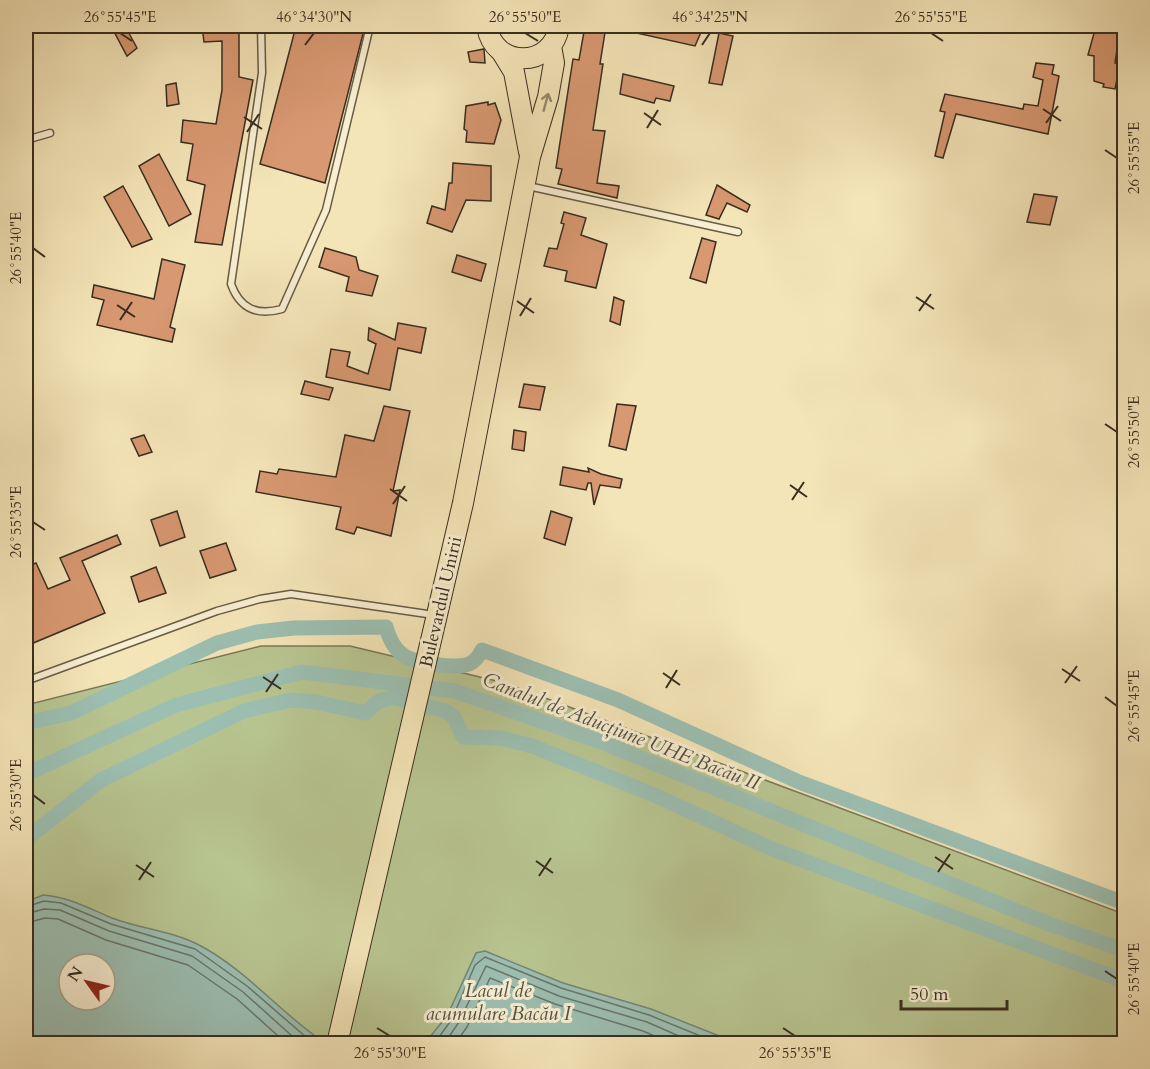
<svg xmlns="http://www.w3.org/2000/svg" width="1150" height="1069" font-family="Cardo,serif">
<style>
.green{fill:#b8c591;stroke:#787958;stroke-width:1.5;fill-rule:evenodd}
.water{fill:#9cbfb2;stroke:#748577;stroke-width:1.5;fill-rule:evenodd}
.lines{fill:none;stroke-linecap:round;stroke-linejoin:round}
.shore{stroke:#6a7668;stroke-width:1.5}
.canal{stroke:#9cbfb2;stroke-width:15}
.building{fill:#d89871;stroke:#382d1f;stroke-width:1.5}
.service-casing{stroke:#675b45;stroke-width:9}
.primary-casing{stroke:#382d1f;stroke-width:22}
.service{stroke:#f8eed1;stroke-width:6}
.primary{stroke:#f4e5b8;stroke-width:20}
.oneway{stroke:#96896c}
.ticks{fill:none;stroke:#382d1f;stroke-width:2}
.labels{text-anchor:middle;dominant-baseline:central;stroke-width:6;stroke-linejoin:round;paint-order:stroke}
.street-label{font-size:18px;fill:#382d1f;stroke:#f8eed1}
.water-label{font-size:20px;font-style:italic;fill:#515244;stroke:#f8eed1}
.neatline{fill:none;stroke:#382d1f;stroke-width:2}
.ticks-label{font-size:15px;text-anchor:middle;fill:#382d1f}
</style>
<rect width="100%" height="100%" fill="#f4e5b8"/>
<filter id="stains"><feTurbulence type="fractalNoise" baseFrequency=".00333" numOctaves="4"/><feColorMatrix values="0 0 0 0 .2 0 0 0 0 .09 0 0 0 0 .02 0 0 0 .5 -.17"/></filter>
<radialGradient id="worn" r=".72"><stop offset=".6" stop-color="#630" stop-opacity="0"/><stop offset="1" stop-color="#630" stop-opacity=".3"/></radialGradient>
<!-- green -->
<path class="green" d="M261 646H350L505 683 1124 914V1043L26 1044V705ZM69 964H105V1000H69Z"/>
<!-- water -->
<g class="water">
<path d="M43 895C69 897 88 908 112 918 140 929 173 931 199 945 247 970 281 1014 325 1043H26V902ZM69 964H105V1000H69Z"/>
<polygon points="485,951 563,983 651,1009 737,1043 425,1043 447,1016 476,953"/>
</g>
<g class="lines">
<!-- shore -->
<g class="shore">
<polyline points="26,907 44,901 61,903 111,924 195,949 247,986 314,1044"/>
<polyline points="26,914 44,909 60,910 109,931 192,956 243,992 301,1044"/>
<polyline points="26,923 45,918 58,919 106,940 188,965 237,999 287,1044"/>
<polyline points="434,1044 452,1019 475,965 485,957 561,988 649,1015 720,1044"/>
<polyline points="444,1044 459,1022 486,966 559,996 647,1022 697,1044"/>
<polyline points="455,1044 467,1027 490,978 555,1004 643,1031 673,1044"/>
</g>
<!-- canal -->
<g class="canal">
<path d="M26 723 71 713 217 643 257 632 294 628 386 627C389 638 393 648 403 655 414 663 457 669 469 664 476 661 479 656 482 650L618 700 799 782 1124 903"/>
<polyline points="26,774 176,705 302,672 455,691 601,742 1049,924 1124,950"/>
<polyline points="26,839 101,780 244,711 291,700 316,702 365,713 379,701 393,697 445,711 454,717 463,737 501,738 532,746 652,794 770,848 1124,981"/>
</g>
</g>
<!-- building -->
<g class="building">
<polygon points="111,26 125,26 137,48 127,56"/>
<polygon points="202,26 239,26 239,77 253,80 222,245 195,242 205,185 187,180 193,144 181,142 183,120 216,124 222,90 222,41 204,42"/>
<polygon points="296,26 365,26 325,183 260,164"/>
<polygon points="585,26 606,26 600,64 603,64 593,130 605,131 597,183 619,186 617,198 558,184 562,169 556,168 573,59 579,60"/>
<polygon points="624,26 680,26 702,30 695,46 623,30"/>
<polygon points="1096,26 1120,29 1115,63 1120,64 1115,89 1103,87 1104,84 1094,81 1094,56 1088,55"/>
<polygon points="719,33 733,36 722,85 709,83"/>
<polygon points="484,49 485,63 470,62 468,52"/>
<polygon points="1036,63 1054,65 1052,74 1059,76 1048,134 956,114 943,158 935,156 945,112 940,111 945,94 1023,109 1024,104 1038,106 1043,80 1033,77"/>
<polygon points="623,74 674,86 670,101 656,98 654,103 620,94"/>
<polygon points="176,83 179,104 167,106 166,85"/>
<polygon points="488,102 488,105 495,103 501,120 494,144 466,142 467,131 464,129 466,106"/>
<polygon points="159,154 191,214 169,226 139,166"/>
<polygon points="453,163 491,166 491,201 466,200 452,232 427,223 432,206 445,210 449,183 452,183"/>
<polygon points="717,185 750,205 747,212 727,203 719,219 706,215"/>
<polygon points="123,186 152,239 132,247 104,197"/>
<polygon points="1034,194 1057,197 1050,225 1027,222"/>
<polygon points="564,212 586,218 581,235 607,244 596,288 565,281 567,271 544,266 549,248 557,249 564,224 561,223"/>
<polygon points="702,238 716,242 706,283 690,278"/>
<polygon points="325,248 356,257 359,270 378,276 372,296 346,291 349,277 319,267"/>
<polygon points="457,255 486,264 481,281 452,272"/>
<polygon points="162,259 185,265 170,327 175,329 172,342 97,325 104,300 92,297 94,285 154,299"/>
<polygon points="614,297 624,301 620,325 610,321"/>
<polygon points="398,323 426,328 421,353 398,348 390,390 326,377 331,349 350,352 347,366 368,374 376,344 368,340 369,328 395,340"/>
<polygon points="305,381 333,388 329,400 301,394"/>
<polygon points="524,384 545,387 540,410 519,407"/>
<polygon points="617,404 636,406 626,450 609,446"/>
<polygon points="384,406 410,411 393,491 400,490 391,536 357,527 354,534 336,529 341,507 256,492 260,471 277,474 279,469 336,477 345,435 374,441"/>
<polygon points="514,430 526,432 524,451 512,449"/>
<polygon points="144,435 152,452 139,456 131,439"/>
<polygon points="563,467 589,472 588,468 601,474 622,479 620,488 600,485 594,505 591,483 588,483 586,490 560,485"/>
<polygon points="177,511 185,537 160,546 151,520"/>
<polygon points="551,511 572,518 565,545 544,538"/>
<polygon points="117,535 121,544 82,561 105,613 26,646 26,567 36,563 48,589 70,580 60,558"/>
<polygon points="226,543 236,570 210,578 200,551"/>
<polygon points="156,567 166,593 139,602 131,577"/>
</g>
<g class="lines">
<!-- service casing -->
<g class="service-casing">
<g id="service">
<path d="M261 26 262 73 231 284C240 309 257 316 282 309L326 210 370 26"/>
<polyline points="26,140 50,133"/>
<polyline points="528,186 738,232"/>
<polyline points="26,681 217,611 260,599 291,594 434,615"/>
</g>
</g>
<!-- primary casing -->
<g class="primary-casing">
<g id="primary">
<path d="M487 26C493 69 553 69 559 26"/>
<polyline points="503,54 514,72 529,152"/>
<polyline points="337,1044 463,503 530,157 548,97 554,63 551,46"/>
</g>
</g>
<!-- service -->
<use href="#service" class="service"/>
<!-- primary -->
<use href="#primary" class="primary"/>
</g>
<!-- one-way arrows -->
<defs><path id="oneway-shaft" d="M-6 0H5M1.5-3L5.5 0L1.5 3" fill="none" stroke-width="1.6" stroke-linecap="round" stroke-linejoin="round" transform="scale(1.5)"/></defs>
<use class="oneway" href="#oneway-shaft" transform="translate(546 102) rotate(-75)"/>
<!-- ticks -->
<path class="ticks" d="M120 33 132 41M525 33 538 41M931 33 943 41M305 45 314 33M702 45 710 33M1043 109 1061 121M644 113 661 125M244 117 262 129M1046 123 1058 106M647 128 658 110M247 132 259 114M1105 150 1117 158M33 248 45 257M916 297 934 309M517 301 534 313M117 305 135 317M919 311 931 294M520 316 531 298M120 320 132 302M1105 424 1117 432M790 485 807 497M390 489 407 501M792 500 804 482M393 504 405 486M33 522 45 530M1062 669 1080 681M663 673 680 685M263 677 281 689M1065 683 1077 666M666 688 677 670M266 692 278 674M1105 697 1117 706M33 795 45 804M935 857 953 869M536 861 553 873M136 865 154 877M938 872 950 854M539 876 551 858M139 880 151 862M1105 971 1117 979M377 1028 390 1036M783 1028 795 1036"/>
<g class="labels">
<!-- street labels -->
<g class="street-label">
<text transform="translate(441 602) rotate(-77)">Bulevardul Unirii</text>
</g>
<!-- water labels -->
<g class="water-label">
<text transform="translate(621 731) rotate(21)">Canalul de Aducțiune UHE Bacău II</text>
<text x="498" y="990">Lacul de<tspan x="498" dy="23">acumulare Bacău I</tspan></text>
</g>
</g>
<!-- margin -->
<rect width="1150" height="1069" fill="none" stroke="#f4e5b8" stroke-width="66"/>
<!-- north arrow -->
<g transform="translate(87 982) rotate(304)"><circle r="28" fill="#f8eed1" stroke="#aba18a" stroke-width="1.5"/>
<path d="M0-4.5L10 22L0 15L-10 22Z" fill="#8f2418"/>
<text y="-9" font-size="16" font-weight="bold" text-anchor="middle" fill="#382d1f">N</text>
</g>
<!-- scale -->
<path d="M901 1000v9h106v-9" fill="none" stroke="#382d1f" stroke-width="3"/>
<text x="910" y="1000" font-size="18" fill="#382d1f" stroke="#f8eed1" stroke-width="4.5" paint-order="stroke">50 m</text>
<rect x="33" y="33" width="1084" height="1003" class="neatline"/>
<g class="ticks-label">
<text x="120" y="22">26°55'45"E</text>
<text x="314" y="22">46°34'30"N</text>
<text x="525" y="22">26°55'50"E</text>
<text x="710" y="22">46°34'25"N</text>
<text x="931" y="22">26°55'55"E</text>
<text transform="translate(1134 158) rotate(-90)" y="5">26°55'55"E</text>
<text transform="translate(16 248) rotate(-90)" y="5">26°55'40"E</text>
<text transform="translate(1134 432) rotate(-90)" y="5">26°55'50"E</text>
<text transform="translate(16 522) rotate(-90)" y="5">26°55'35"E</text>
<text transform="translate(1134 706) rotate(-90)" y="5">26°55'45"E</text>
<text transform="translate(16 795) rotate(-90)" y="5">26°55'30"E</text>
<text transform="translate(1134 979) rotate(-90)" y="5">26°55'40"E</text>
<text x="390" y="1058">26°55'30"E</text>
<text x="795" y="1058">26°55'35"E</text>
</g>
<rect width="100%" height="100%" filter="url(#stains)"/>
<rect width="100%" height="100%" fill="url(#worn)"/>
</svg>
